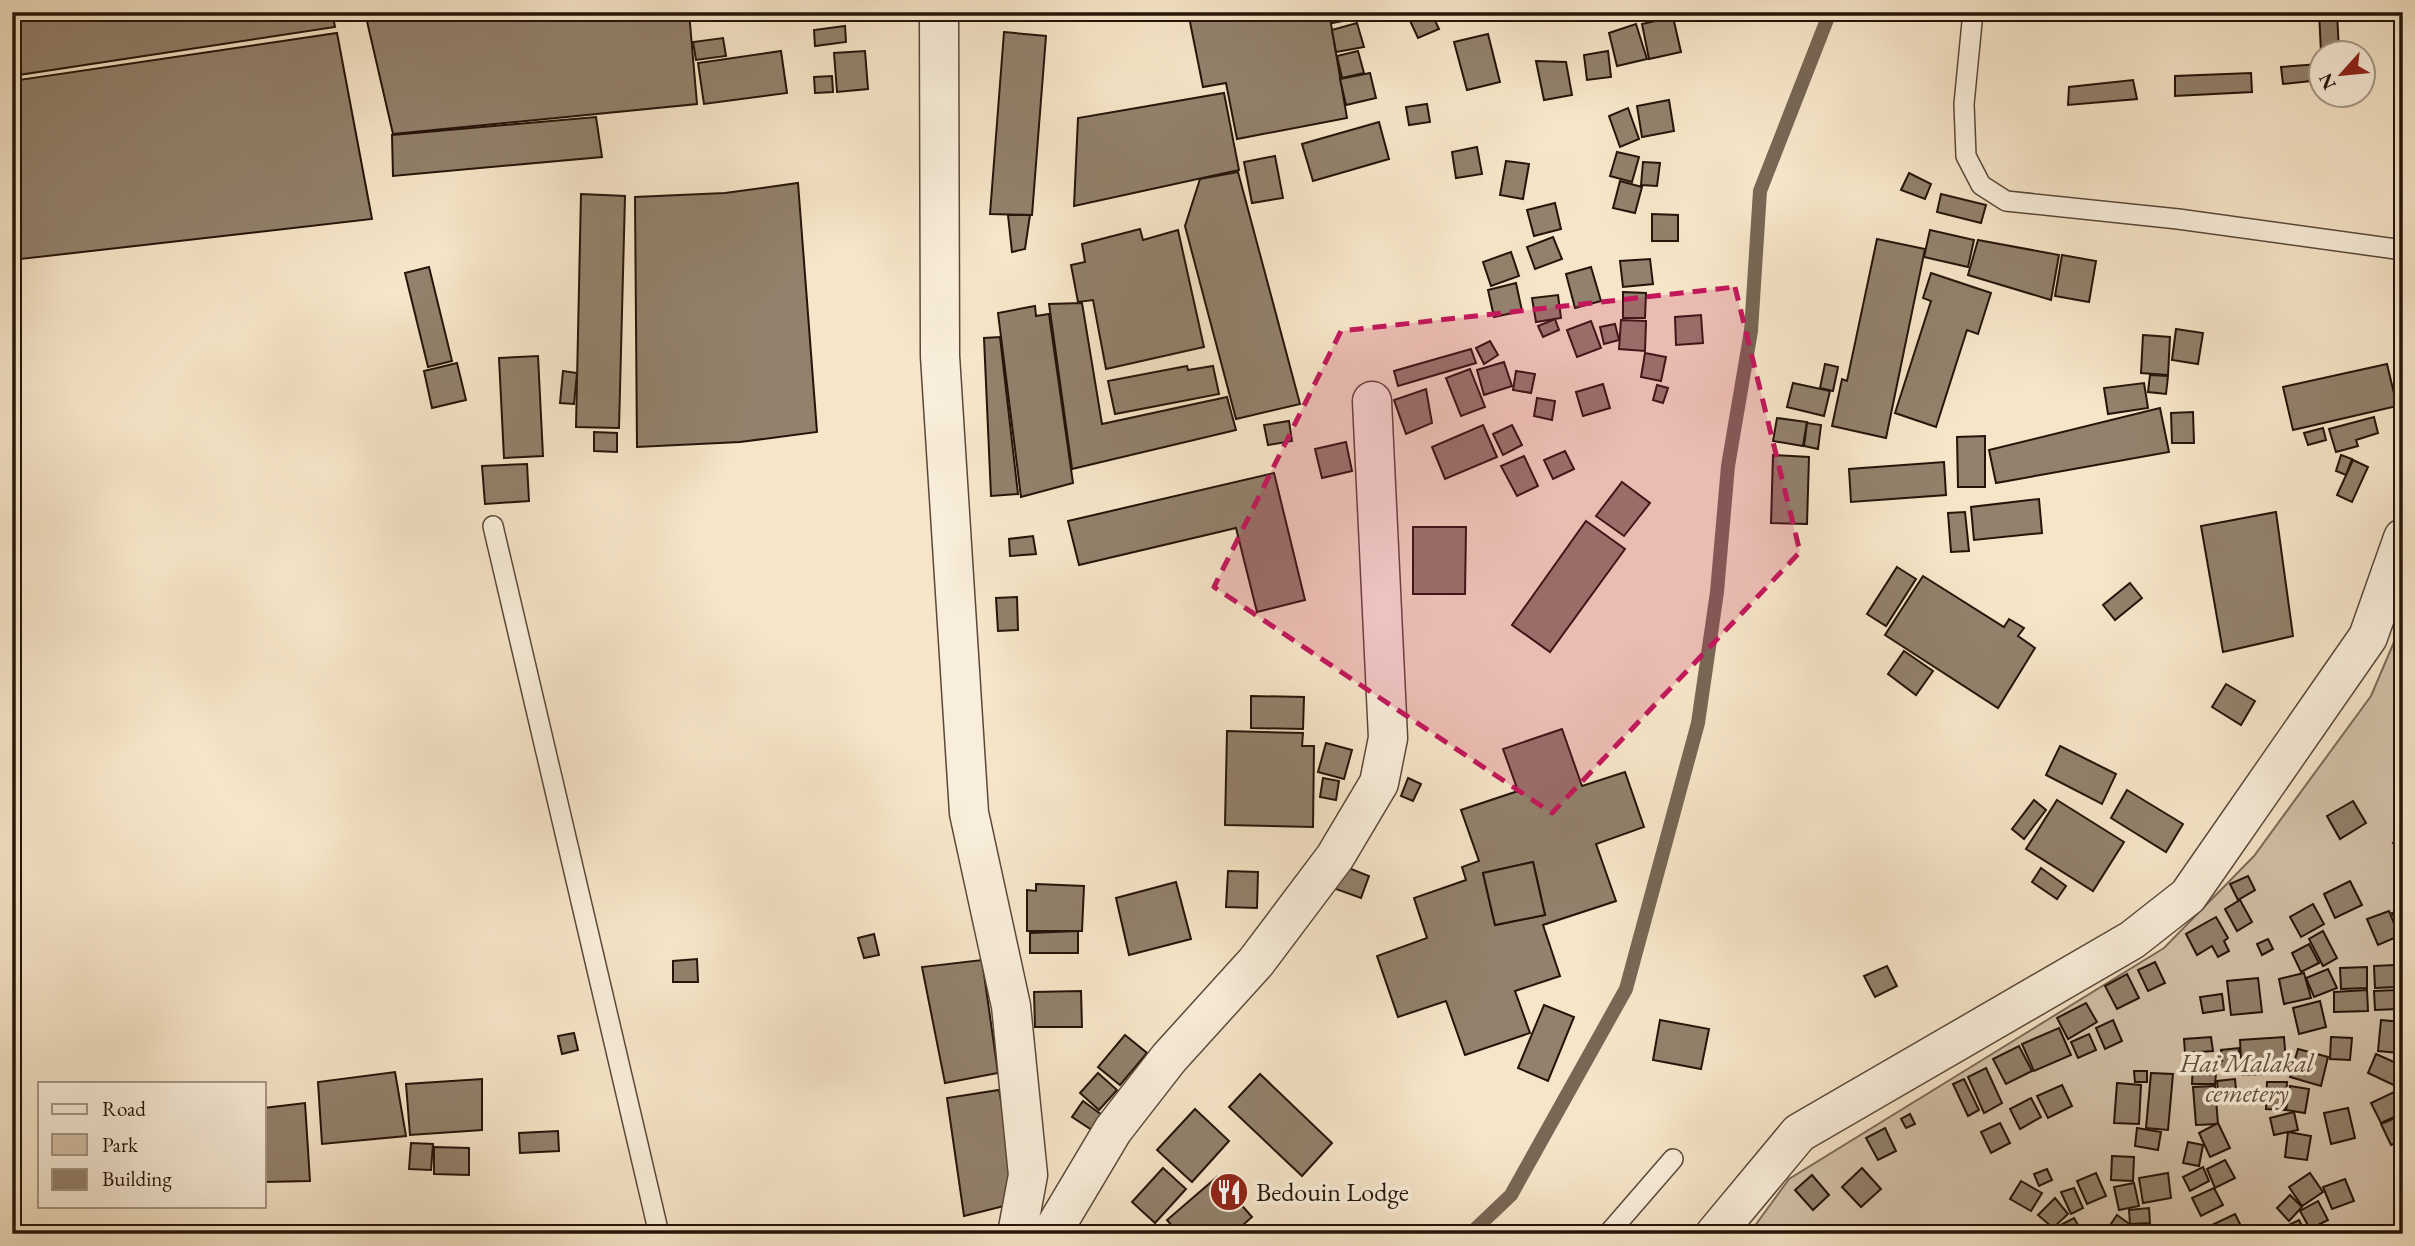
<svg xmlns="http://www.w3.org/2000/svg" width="2415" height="1246" font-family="'EB Garamond',serif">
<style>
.green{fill:#d3c1a8;stroke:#7c6a58;stroke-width:2}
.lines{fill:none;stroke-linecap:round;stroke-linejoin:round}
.stream{stroke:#786755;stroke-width:14}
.building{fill:#92816c;stroke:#261409;stroke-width:2;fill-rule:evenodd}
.lane-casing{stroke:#5a4839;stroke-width:22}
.street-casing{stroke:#5a4839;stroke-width:41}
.lane{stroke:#f9eedb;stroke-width:19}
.street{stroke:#f9eedb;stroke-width:38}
.marked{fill:#c2185b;fill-opacity:0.2;stroke:#c2185b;stroke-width:5;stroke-dasharray:14 9;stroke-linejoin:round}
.labels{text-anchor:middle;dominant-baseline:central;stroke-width:7;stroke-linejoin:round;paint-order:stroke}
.park-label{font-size:26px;font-style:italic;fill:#635141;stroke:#f9eedb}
.poi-label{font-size:26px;fill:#261409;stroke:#f9eedb;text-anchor:start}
</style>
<rect width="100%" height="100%" fill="#f6e5c8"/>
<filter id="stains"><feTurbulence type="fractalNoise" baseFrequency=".00286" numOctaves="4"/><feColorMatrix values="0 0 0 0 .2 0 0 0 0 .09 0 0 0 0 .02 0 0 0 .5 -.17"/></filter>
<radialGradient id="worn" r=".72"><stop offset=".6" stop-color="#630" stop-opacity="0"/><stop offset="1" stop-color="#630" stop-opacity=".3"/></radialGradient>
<!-- green -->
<polygon class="green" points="2403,621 2403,1234 1749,1234 1789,1179 2164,948 2254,856 2371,696"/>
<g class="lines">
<!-- stream -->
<polyline class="stream" points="1470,1234 1511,1195 1626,989 1698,723 1717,592 1728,466 1751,331 1760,191 1830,12"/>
</g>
<!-- building -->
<g class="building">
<polygon points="12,12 332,12 335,27 12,76"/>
<polygon points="383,12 689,12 697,104 393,134 366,17"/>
<polygon points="1188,12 1329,12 1347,118 1237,139 1226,83 1203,87"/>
<polygon points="1330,12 1352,12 1354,19 1332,23"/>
<polygon points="1406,12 1431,12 1439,29 1418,38"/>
<polygon points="1488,12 1533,12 1533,16 1488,18"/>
<polygon points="2319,12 2337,12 2339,52 2321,52"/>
<polygon points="1673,17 1681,52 1649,59 1642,24"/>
<polygon points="1357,23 1364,47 1336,52 1332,30"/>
<polygon points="1636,24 1647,59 1617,66 1609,33"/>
<polygon points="845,26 846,42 815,46 814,30"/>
<polygon points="1004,32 1046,36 1032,215 990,214"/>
<polygon points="337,33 372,219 12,260 12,81"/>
<polygon points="1488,34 1500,82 1467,90 1454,42"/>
<polygon points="723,38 726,56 696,60 693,42"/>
<polygon points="781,51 787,93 704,104 698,63"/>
<polygon points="865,51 868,89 837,92 834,53"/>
<polygon points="1358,51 1364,73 1342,78 1337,56"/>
<polygon points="1608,51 1611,77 1587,80 1584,55"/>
<polygon points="1536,61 1566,62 1572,95 1544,100"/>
<polygon points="2319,64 2320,80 2283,84 2281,67"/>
<polygon points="1370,73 1376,98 1346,105 1340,79"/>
<polygon points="2251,73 2252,92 2175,96 2175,76"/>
<polygon points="832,76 833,92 815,93 814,77"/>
<polygon points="2133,80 2137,99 2068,105 2069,87"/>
<polygon points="1224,93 1239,170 1074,206 1078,118"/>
<polygon points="1669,100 1674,131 1642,137 1637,106"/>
<polygon points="1427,104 1430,122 1409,125 1406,107"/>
<polygon points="1628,108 1639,139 1620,147 1609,116"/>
<polygon points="596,117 602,157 393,176 392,135"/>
<polygon points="1379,122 1389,159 1313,181 1302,144"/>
<polygon points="1477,147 1482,174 1456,178 1452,152"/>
<polygon points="1617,152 1639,157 1632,182 1610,176"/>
<polygon points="1275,156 1283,198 1252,203 1244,162"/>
<polygon points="1506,161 1529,164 1523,199 1500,195"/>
<polygon points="1643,162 1660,163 1657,186 1641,185"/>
<polygon points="1238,172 1300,404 1236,419 1185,226 1200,179"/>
<polygon points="1909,173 1931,184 1925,199 1901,190"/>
<polygon points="1620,181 1642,187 1635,213 1613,208"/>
<polygon points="798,183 817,432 740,442 637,447 635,197 725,193"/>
<polygon points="581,194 625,196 619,428 576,427"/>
<polygon points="1941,194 1986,205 1981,223 1937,212"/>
<polygon points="1555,203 1561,229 1534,236 1527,210"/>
<polygon points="1652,214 1678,215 1678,241 1652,241"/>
<polygon points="1008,215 1030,215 1025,249 1012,252"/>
<polygon points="1140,229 1143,240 1178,230 1204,347 1106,369 1093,300 1078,302 1071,265 1085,262 1082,244"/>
<polygon points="1930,230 1974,240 1968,267 1924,257"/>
<polygon points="1553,237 1562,259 1535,269 1527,247"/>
<polygon points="1877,239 1925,249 1886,438 1832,426 1842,379 1847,381"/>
<polygon points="1978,240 2059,255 2051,300 1968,275"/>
<polygon points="1511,252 1519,276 1491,286 1483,262"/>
<polygon points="2062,255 2096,261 2089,302 2055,296"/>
<polygon points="1650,259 1653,284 1623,287 1620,261"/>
<polygon points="429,267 452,361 428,367 405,273"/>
<polygon points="1591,267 1601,301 1575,308 1566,274"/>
<polygon points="1931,273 1991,293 1978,334 1967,330 1936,427 1895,413 1931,301 1923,298"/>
<polygon points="1516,283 1522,311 1494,317 1488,290"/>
<polygon points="1623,292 1646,293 1645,318 1623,318"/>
<polygon points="1558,295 1561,318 1536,322 1532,298"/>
<polygon points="1082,303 1102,424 1227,397 1236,430 1072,469 1049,304"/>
<polygon points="1035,306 1036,316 1049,314 1073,483 1021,497 998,313"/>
<polygon points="1701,315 1703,343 1676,345 1675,317"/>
<polygon points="1555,319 1559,330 1543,337 1538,326"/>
<polygon points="1621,320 1646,321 1645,351 1619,349"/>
<polygon points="1591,321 1601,348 1577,357 1567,330"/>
<polygon points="1615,324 1619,340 1604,344 1600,327"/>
<polygon points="2176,329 2203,333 2198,364 2172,360"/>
<polygon points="2143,335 2170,337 2168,375 2141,373"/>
<polygon points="1000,337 1018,494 991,496 984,338"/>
<polygon points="1490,341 1498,355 1484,364 1476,348"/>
<polygon points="1471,349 1476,363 1398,386 1394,371"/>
<polygon points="1645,353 1666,357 1661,381 1641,377"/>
<polygon points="538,356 543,456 504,458 499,358"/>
<polygon points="1504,362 1512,386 1484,395 1477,370"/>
<polygon points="457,363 466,400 432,408 424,371"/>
<polygon points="1825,364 1838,367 1833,391 1820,388"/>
<polygon points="2387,364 2397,406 2293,430 2283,387"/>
<polygon points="1187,366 1188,370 1213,366 1219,394 1115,414 1108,381"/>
<polygon points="1470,369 1485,407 1461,416 1446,378"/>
<polygon points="563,371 577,373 574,404 560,403"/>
<polygon points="1516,371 1535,374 1531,393 1513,390"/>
<polygon points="2150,375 2168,376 2166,394 2148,392"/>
<polygon points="1793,383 1830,391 1824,416 1787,407"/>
<polygon points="2144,383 2148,408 2108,414 2104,388"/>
<polygon points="1603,384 1610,408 1583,416 1576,392"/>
<polygon points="1657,385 1668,388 1663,403 1653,400"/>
<polygon points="1426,389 1432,423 1406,434 1394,400"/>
<polygon points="1537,398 1555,401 1552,420 1534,416"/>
<polygon points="2160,408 2169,452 1996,483 1989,450"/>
<polygon points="2193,412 2194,443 2172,443 2171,413"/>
<polygon points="2374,417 2378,433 2356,440 2358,446 2336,452 2329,429"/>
<polygon points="1777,418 1807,422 1803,446 1773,441"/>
<polygon points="1289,421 1292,441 1268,445 1264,425"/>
<polygon points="1807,423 1821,425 1818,449 1804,446"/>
<polygon points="1483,425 1497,457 1445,479 1432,447"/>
<polygon points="1512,425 1522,445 1503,455 1493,434"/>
<polygon points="2323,428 2326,440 2308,445 2304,433"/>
<polygon points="594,432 617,433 617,452 594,451"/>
<polygon points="1985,436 1985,487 1958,487 1957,437"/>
<polygon points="1346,442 1352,471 1322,478 1315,449"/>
<polygon points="1565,451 1574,469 1553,479 1544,460"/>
<polygon points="1773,455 1809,457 1807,524 1771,523"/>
<polygon points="2341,455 2352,459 2346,475 2336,471"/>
<polygon points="1524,456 1538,486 1517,496 1501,466"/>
<polygon points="2353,460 2368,467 2352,502 2337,495"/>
<polygon points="1944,462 1946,495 1851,502 1849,469"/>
<polygon points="527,464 529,501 485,504 482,466"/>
<polygon points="1274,473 1305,600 1257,612 1236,528 1079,565 1068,521"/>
<polygon points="1622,482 1650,503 1624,536 1596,516"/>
<polygon points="2039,499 2042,533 1974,540 1971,507"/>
<polygon points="1965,512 1969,551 1951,552 1948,513"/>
<polygon points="2276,512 2293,636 2223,652 2201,526"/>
<polygon points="1586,521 1625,549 1550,652 1512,625"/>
<polygon points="1413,527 1466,527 1465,594 1413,594"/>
<polygon points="1033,536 1036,554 1010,556 1009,539"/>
<polygon points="1897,567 1916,579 1886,626 1867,614"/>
<polygon points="1923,576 2004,627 2009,619 2024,628 2018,636 2035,648 1998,708 1885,635"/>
<polygon points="2130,583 2142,598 2115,620 2103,605"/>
<polygon points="1017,597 1018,630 998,631 996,598"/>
<polygon points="1904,651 1933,671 1916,695 1888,674"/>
<polygon points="2226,684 2255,701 2241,725 2212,707"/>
<polygon points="1251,696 1304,697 1303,729 1251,728"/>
<path d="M1562 729 1582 786 1625 772 1644 827 1596 844 1616 901 1543 925 1560 976 1515 991 1530 1033 1465 1055 1446 1001 1398 1017 1377 956 1427 938 1414 898 1466 880 1462 867 1479 861 1461 810 1518 791 1503 749ZM1533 862 1545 915 1495 925 1483 873Z"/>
<polygon points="1227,731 1303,733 1302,746 1314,746 1313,827 1225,825"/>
<polygon points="1326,743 1352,750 1344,779 1318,772"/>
<polygon points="2060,746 2116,774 2102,804 2046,775"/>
<polygon points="1323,778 1339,781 1336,800 1320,797"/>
<polygon points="1408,778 1421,784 1413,801 1401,796"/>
<polygon points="2127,790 2183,824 2166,852 2111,818"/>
<polygon points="2034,800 2046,810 2024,839 2012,829"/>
<polygon points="2057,800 2124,842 2093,891 2026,849"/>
<polygon points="2353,801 2366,823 2340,839 2327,816"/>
<polygon points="2403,831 2403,850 2393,843"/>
<polygon points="1533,862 1545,915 1495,925 1483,873"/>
<polygon points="1341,865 1369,876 1361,898 1333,888"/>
<polygon points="2041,868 2066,886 2057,899 2032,882"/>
<polygon points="1228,871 1258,872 1257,908 1226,907"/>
<polygon points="2248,876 2255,890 2238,900 2230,884"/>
<polygon points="2350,881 2362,905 2335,918 2324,894"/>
<polygon points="1176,882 1191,939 1129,955 1116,898"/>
<polygon points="1036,884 1084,886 1082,931 1027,931 1027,890 1036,891"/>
<polygon points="2240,900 2252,922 2237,931 2225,909"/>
<polygon points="2313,904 2324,924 2301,937 2290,917"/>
<polygon points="2403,909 2403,925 2399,927 2392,913"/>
<polygon points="2389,911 2399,936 2378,945 2367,919"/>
<polygon points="2216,917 2228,938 2224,941 2229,951 2218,957 2212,946 2197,955 2186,934"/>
<polygon points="1078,931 1078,953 1030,953 1030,933"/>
<polygon points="2323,931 2337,958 2323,966 2309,939"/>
<polygon points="874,934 879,955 864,958 858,938"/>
<polygon points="2268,939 2273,949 2262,955 2257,944"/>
<polygon points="2309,944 2319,963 2301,972 2292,953"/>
<polygon points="697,959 698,982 673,982 673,961"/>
<polygon points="982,960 998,1073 945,1083 922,967"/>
<polygon points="2155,962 2165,983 2148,991 2138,970"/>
<polygon points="2395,965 2396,987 2375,988 2374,966"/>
<polygon points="1887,966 1897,986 1875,997 1864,976"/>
<polygon points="2367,967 2367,988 2341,989 2340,968"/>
<polygon points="2328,969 2337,988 2314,997 2306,978"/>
<polygon points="2304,973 2311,998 2284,1004 2279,979"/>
<polygon points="2127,974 2139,998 2117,1009 2105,986"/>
<polygon points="2258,978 2262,1012 2231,1015 2227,981"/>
<polygon points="2367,990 2368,1011 2334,1012 2334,992"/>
<polygon points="2396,990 2398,1009 2375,1010 2374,991"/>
<polygon points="1081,991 1082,1027 1035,1027 1034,992"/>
<polygon points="2222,994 2224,1010 2203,1013 2200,997"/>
<polygon points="2320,1001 2326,1027 2299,1034 2293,1008"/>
<polygon points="2086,1003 2097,1022 2068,1039 2057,1018"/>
<polygon points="1544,1005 1574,1017 1548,1081 1518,1068"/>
<polygon points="1660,1020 1709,1029 1701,1069 1653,1060"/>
<polygon points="2113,1020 2122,1041 2105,1049 2096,1028"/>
<polygon points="2381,1020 2402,1022 2399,1053 2378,1051"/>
<polygon points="2059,1028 2071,1055 2034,1071 2022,1044"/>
<polygon points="574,1033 578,1050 562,1054 558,1036"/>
<polygon points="2089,1034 2096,1050 2078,1058 2071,1042"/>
<polygon points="1125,1035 1147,1053 1120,1085 1098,1067"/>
<polygon points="2211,1037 2213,1051 2185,1053 2184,1039"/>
<polygon points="2284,1037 2286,1063 2263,1065 2263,1074 2242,1075 2240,1040"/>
<polygon points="2331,1037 2352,1038 2350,1060 2330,1059"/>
<polygon points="2019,1046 2032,1071 2006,1084 1993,1059"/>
<polygon points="2239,1048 2240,1070 2215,1071 2214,1062 2222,1061 2221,1050"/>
<polygon points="2298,1049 2328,1057 2321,1086 2290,1077"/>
<polygon points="2376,1054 2403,1066 2400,1088 2368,1073"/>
<polygon points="2193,1063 2206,1064 2206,1074 2216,1074 2215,1084 2192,1084"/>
<polygon points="1986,1068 2002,1103 1984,1113 1968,1077"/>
<polygon points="2134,1071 2147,1071 2147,1082 2135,1082"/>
<polygon points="395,1072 406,1136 322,1144 318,1082"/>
<polygon points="1098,1073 1117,1090 1099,1110 1080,1093"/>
<polygon points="2151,1073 2173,1074 2168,1130 2146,1128"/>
<polygon points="1260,1074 1332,1143 1302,1176 1229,1107"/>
<polygon points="482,1079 482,1130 410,1135 406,1084"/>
<polygon points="1964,1079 1979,1110 1968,1116 1953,1084"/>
<polygon points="2235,1079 2237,1101 2219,1103 2217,1081"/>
<polygon points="2267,1082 2287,1082 2285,1110 2266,1109"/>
<polygon points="2117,1083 2141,1085 2139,1124 2114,1123"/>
<polygon points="2062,1085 2072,1106 2048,1118 2037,1096"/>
<polygon points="2215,1086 2218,1124 2196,1125 2193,1087"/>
<polygon points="2290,1086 2309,1089 2305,1113 2286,1110"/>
<polygon points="999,1090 1020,1202 964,1216 947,1098"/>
<polygon points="2394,1092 2403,1113 2381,1123 2371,1103"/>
<polygon points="2031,1098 2041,1117 2020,1129 2010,1109"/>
<polygon points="1083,1101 1102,1115 1092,1130 1072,1117"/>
<polygon points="305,1103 310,1181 264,1182 264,1108"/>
<polygon points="2348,1108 2355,1138 2331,1144 2324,1113"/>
<polygon points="1195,1109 1229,1141 1192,1182 1157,1150"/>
<polygon points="2294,1112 2298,1130 2274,1135 2270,1118"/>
<polygon points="1910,1114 1915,1124 1906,1128 1901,1119"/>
<polygon points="2402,1115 2403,1140 2391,1145 2381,1124"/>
<polygon points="2000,1123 2010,1143 1991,1153 1981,1132"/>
<polygon points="2218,1123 2230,1148 2210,1157 2199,1133"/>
<polygon points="1885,1128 1896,1151 1878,1160 1866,1138"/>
<polygon points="2137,1128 2161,1132 2158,1150 2135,1146"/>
<polygon points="558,1131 559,1151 520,1153 519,1133"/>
<polygon points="2288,1132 2311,1136 2307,1160 2285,1157"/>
<polygon points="2188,1142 2203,1145 2199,1166 2183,1163"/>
<polygon points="411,1143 433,1144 431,1170 409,1169"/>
<polygon points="434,1147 469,1148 469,1175 434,1174"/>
<polygon points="2112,1156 2134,1157 2133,1181 2111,1180"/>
<polygon points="2225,1160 2235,1178 2215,1188 2207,1169"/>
<polygon points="2203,1167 2209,1181 2190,1191 2183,1177"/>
<polygon points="1163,1168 1186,1189 1155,1223 1132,1202"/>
<polygon points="1862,1168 1881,1189 1861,1207 1842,1187"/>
<polygon points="2047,1169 2052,1180 2039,1186 2034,1174"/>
<polygon points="2096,1173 2106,1196 2087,1204 2077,1181"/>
<polygon points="2168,1173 2171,1198 2143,1203 2139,1178"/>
<polygon points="2310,1173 2323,1192 2302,1206 2289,1187"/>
<polygon points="1812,1175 1829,1195 1813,1210 1795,1190"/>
<polygon points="1217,1177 1252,1217 1233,1234 1179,1234 1167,1220"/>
<polygon points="2345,1179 2354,1201 2332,1209 2323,1187"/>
<polygon points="2021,1181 2042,1193 2031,1211 2010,1199"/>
<polygon points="2134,1183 2139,1206 2119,1210 2114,1187"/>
<polygon points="2403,1187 2403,1204 2397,1202"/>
<polygon points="2074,1188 2083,1208 2071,1214 2061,1192"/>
<polygon points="2214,1188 2223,1205 2201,1216 2192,1198"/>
<polygon points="2290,1195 2302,1207 2289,1221 2277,1208"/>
<polygon points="2055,1198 2068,1214 2053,1228 2038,1215"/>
<polygon points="2318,1201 2328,1220 2310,1229 2300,1211"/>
<polygon points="2149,1208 2150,1223 2130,1224 2129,1210"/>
<polygon points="2235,1214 2245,1234 2217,1234 2212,1225"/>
<polygon points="2117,1215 2135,1228 2131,1234 2104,1234"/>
<polygon points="2074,1218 2083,1234 2056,1234 2053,1229"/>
<polygon points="2299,1220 2306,1234 2272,1234 2272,1233"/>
</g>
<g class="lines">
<!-- lane casing -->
<g class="lane-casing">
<g id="lane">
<polyline points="1973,12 1964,104 1966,156 1981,185 2006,201 2178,219 2403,250"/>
<polyline points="493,526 659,1234"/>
<polyline points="1608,1234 1673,1159"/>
</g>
</g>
<!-- street casing -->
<g class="street-casing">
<g id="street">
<polyline points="939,12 940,356 969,813 1011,1006 1028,1175 1017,1234"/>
<polyline points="1051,1234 1113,1130 1169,1058 1256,962 1335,857 1379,783 1388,738 1372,401"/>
<polyline points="1715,1234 1799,1133 2132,940 2188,896 2368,637 2403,538"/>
</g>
</g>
<!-- lane -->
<use href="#lane" class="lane"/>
<!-- street -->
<use href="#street" class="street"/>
</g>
<!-- marked area -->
<path class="marked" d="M1735 287 1800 552 1552 813 1214 587 1341 331Z"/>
<!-- icons -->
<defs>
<g id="restaurant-disc" transform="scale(2.0125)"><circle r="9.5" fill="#8f2418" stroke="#f9eedb"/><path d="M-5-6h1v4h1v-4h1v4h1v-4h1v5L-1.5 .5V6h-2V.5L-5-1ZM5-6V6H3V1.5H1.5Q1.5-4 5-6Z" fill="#fff"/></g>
</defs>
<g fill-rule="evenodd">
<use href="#restaurant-disc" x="1229" y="1192"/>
</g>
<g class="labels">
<!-- park labels -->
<g class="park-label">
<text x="2247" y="1063">Hai Malakal<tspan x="2247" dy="30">cemetery</tspan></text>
</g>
<!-- poi labels -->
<g class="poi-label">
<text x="1256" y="1192">Bedouin Lodge</text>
</g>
</g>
<!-- margin -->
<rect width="2415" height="1246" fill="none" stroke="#f6e5c8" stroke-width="42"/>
<rect x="14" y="14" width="2387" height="1218" fill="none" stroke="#261409" stroke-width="3.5"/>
<rect x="21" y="21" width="2373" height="1204" fill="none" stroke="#261409" stroke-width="2"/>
<!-- legend -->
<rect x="38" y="1082" width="228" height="126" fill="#f9eedb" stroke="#a59787" stroke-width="2"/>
<rect x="52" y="1104" width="35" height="10" fill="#f9eedb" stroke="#a59787" stroke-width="2"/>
<text x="102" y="1116" font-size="21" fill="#261409">Road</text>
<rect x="52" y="1134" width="35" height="21" fill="#d3c1a8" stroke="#a59787" stroke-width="2"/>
<text x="102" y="1152" font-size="21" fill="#261409">Park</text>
<rect x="52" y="1169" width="35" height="21" fill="#92816c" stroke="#a59787" stroke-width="2"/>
<text x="102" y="1186" font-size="21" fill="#261409">Building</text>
<!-- north arrow -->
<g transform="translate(2342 74) rotate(243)"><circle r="33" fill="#f9eedb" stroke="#a59787" stroke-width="2"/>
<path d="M0-5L12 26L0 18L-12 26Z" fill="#8f2418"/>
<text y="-10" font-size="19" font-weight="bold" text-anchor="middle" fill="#261409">N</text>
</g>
<rect width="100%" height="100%" filter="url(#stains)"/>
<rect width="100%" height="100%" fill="url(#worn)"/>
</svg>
